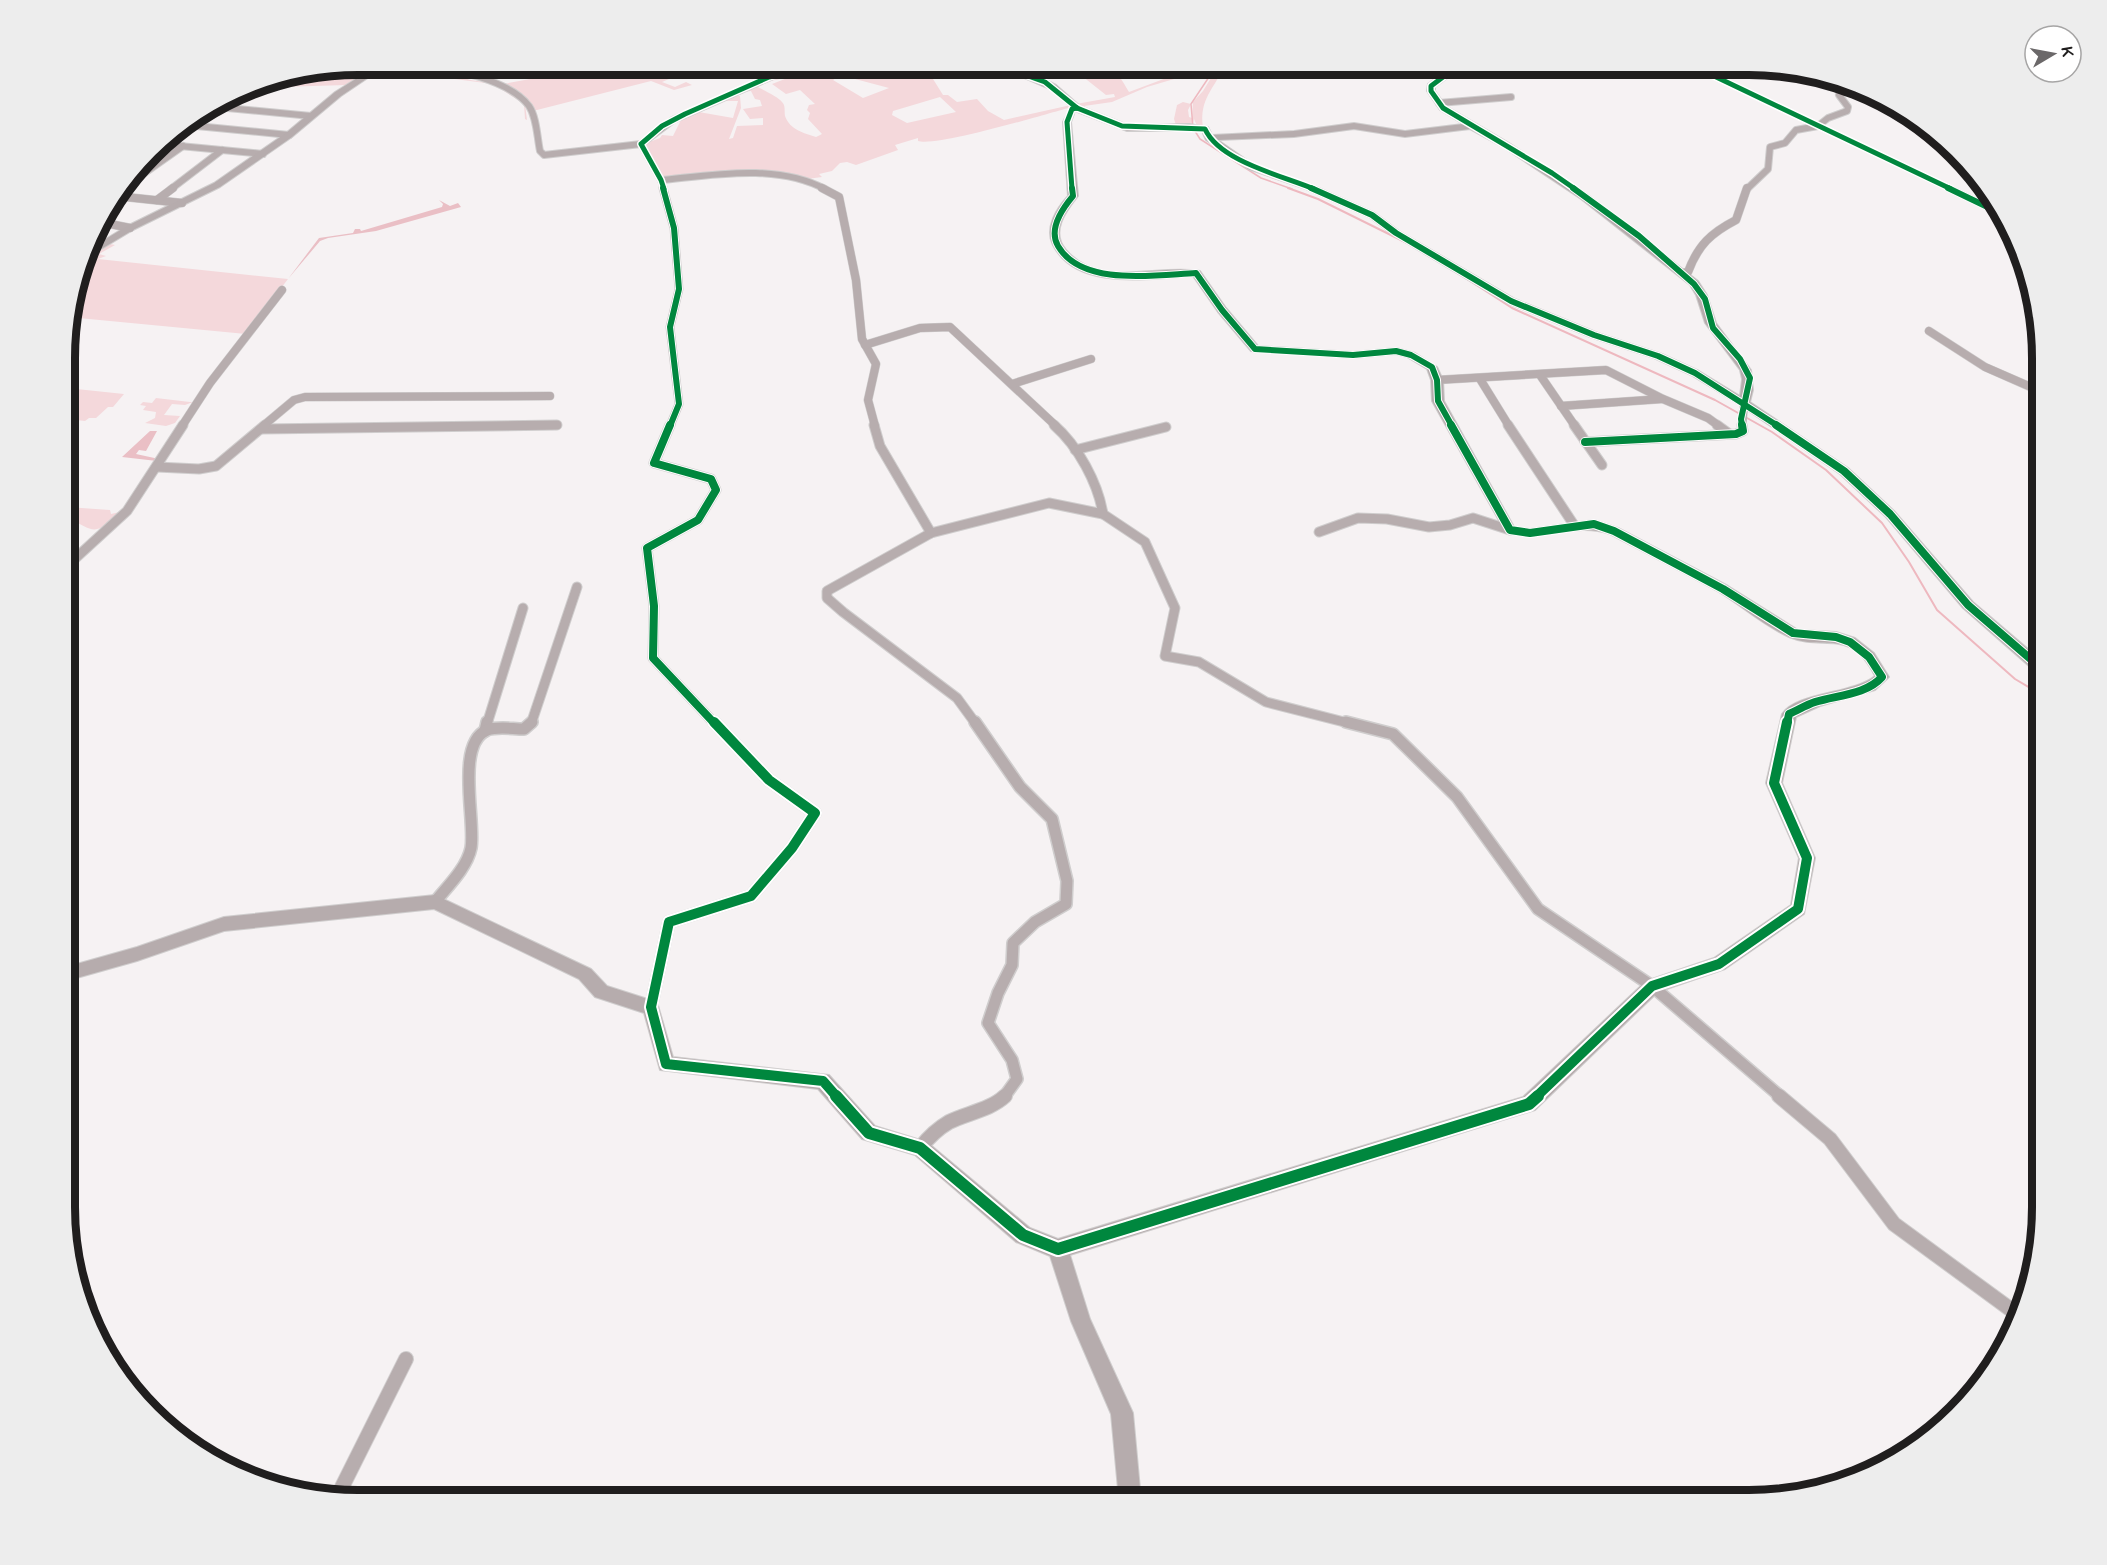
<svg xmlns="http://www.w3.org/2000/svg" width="2107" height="1565" font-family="Quicksand,sans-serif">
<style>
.green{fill:#f4d8db;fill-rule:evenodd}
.forest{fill:#eabfc5}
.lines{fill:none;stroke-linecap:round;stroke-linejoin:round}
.stream-far1{stroke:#eeb8bf;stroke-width:1.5}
.stream{stroke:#eeb8bf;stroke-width:2}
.street-far4-casing{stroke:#cfcdcd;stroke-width:8}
.street-far3-casing{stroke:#cfcdcd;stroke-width:9}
.street-far2-casing{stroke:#cfcdcd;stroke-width:11}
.street-far1-casing{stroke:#cfcdcd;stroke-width:14}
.street-casing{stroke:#cfcdcd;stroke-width:16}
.secondary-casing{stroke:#cfcdcd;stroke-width:2}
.street-far4{stroke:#b7adae;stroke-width:6}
.street-far3{stroke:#b7adae;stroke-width:8}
.street-far2{stroke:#b7adae;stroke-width:9}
.street-far1{stroke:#b7adae;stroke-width:11}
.street{stroke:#b7adae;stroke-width:14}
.secondary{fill:#b6acad;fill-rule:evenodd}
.cycleway-far4-casing{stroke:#fff;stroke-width:8}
.cycleway-far3-casing{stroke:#fff;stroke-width:8}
.cycleway-far2-casing{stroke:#fff;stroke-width:10}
.cycleway-far1-casing{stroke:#fff;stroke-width:14}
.cycleway-casing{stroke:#fff;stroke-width:16}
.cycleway-far4{stroke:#00873e;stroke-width:5}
.cycleway-far3{stroke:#00873e;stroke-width:6}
.cycleway-far2{stroke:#00873e;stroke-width:8}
.cycleway-far1{stroke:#00873e;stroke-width:10}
.cycleway{stroke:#00873e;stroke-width:12}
.rim{fill:none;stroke:#201e1e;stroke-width:8}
</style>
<rect width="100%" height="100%" fill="#f6f2f3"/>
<!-- green -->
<g class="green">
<polygon points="358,65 380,65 347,85 249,88 263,80"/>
<path d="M633 65H681L669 74 676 76 662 82 675 87 686 82 692 85 674 90 651 81 533 111 530 103 503 84 586 69H593V73C609 72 622 70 633 65Z"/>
<path d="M1074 65C1110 65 1110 59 1129 92L1185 71 1191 74 1147 87 1112 102 1084 106 1098 113 1076 107 1048 83 1009 69 1023 66 1020 71 1051 83 1076 104 1115 97 1114 94 1106 95 1082 76 1076 79 1066 74 1085 71 1078 69Z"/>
<path d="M1219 65H1225C1214 89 1199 99 1203 127L1197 126 1194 119 1192 126 1132 127 1126 125H1176L1174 119 1177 105 1183 102 1191 104 1188 110 1189 117 1192 118 1193 102 1203 91Z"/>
<path d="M933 66 928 71 943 95H948L957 102 977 99 988 111 1004 120 1071 105 1072 107C1046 114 937 147 918 141V138L895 145 898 150 856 165 847 162 840 163 832 171 819 174 822 177 807 179 759 174 663 178 645 144 648 138 652 141 660 138 662 135 673 136 681 120 691 115 693 111 733 118 738 101H722L735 95 740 96 741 108 729 139 733 138 737 126 763 125V118L750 119 743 109 762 106 760 100 755 99 751 91 742 92 753 84C760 89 778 96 782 102 786 106 784 111 785 116 790 130 804 133 816 137L822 134 808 119 810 113 807 110 809 105 815 104 800 90 786 94 772 84 790 77 760 83 788 72 800 75 818 71 828 77 835 74 823 72ZM840 75 889 88 863 98 833 80ZM940 97 956 112 907 123 892 115 893 111Z"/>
<polygon points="429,69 457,75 470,80 498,84 525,104 527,120 525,119 524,104 493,84 447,78 425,78"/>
<polygon points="110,244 115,245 99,254 106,256 98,259 288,279 246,334 68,317 88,258"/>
<polygon points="67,388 124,394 113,407 108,407 96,418 89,418 85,421 67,419"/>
<polygon points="156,398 190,402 193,402 185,405 172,404 164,415 180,416 175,423 166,426 145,423 155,418 156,412 143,410 146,406 140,405 143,402 152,403"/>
<path d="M67 507 110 510 111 514 124 511C95 533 98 536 67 516Z"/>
</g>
<!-- forest -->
<g class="forest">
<polygon points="439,200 450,206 458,203 461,207 376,231 328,238 320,241 288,279 319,238 353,233 355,229 360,229 361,231 442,207 443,204"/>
<polygon points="150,431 157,431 146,451 139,450 136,454 159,459 157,461 122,457"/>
</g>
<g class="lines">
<!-- stream-far1 -->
<polyline class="stream-far1" points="1217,65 1191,104 1193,128 1200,139 1261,178 1292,189"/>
<!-- stream -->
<g class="stream">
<polyline points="1288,188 1318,199 1407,243"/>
<polyline points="1464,277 1512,308 1715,400 1772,432 1826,470 1882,523 1909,562 1937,610 2015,679 2042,695"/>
</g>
<!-- street-far4 casing -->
<g class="street-far4-casing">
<g id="street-far4">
<path d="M423 65C453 69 510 80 529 106 537 118 537 137 540 151L544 155 641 144"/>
<polyline points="1439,103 1511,97"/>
<polyline points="217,107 311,116"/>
<polyline points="186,125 289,135"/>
<polyline points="159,144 263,154"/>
<path d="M661 180C713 175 776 163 825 189"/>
<polyline points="122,189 183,146"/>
<polyline points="171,189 222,150"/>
<polyline points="664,189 661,180 641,144 673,120 775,75 792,71 921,65"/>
<polyline points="1747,189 1768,169 1770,147 1785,143 1796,130 1818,126 1828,118 1847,111 1848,107 1839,95 1856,86"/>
</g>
</g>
<!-- street-far3 casing -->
<g class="street-far3-casing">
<g id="street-far3">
<polyline points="663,188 674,228 679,289 670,327 679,404 670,426"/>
<polyline points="822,188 839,197 856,280 862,339 876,364 868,400 875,426"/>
<polyline points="120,191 124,188"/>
<polyline points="116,196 182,203"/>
<polyline points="157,200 173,188"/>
<polyline points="100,222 130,228"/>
<path d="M1683 273 1688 272C1698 245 1711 233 1736 220L1747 188"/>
<polyline points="1929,331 1985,367 2042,392"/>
<polyline points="865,345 920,328 950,327 1056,426"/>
<polyline points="1540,375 1575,426"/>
<polyline points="1480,379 1509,426"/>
<polyline points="1437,380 1606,370 1663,399 1708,418 1719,426"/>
<polyline points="1012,384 1091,359"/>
<polyline points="1561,406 1662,399"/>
<polyline points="182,426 210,383 282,290"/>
<polyline points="263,426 294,400 305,397 550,396"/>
<polyline points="495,426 557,425"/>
<polyline points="1742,426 1744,403"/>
</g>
</g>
<!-- street-far2 casing -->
<g class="street-far2-casing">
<g id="street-far2">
<polyline points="670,425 654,463 711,479 716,490 698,520 647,548 654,606 653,658 715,724"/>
<polyline points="874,425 880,446 931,533"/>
<path d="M1054 425C1078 446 1098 483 1103 514"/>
<polyline points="1508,425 1574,525"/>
<polyline points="1574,425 1602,465"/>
<polyline points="1717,425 1728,433"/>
<polyline points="261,429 557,425"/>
<polyline points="1585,442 1736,434 1743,431 1742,425"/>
<polyline points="1075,450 1166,427"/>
<polyline points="157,467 199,469 216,466 265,425"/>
<polyline points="1319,532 1358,518 1387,519 1429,527 1450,525 1473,518 1510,530"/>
<polyline points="67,566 127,511 183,425"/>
<polyline points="487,724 523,608"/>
<polyline points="531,724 577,587"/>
<polyline points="976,724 957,698 843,612 827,598 827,591 931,533 1049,503 1103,514 1145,542 1175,608 1165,656 1199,662 1266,702 1352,724"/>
</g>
</g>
<!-- street-far1 casing -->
<g class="street-far1-casing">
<g id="street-far1">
<polyline points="975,722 1020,787 1052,819 1067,881 1066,904 1035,922 1013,943 1012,965 998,993 988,1023 1012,1060 1017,1079 1004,1097"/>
<polyline points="1346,722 1393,734 1457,797 1538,909 1652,986 1781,1097"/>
<polyline points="485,731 487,722"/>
<path d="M435 902C447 887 467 868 471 848 476 822 455 744 487 730 498 726 512 729 524 729L532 722"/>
<polyline points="651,1007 669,922 751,896 792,848 815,813 769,780 714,722"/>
</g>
</g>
<!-- street casing -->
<g class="street-casing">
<g id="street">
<polyline points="1779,1096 1830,1139 1894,1224 2021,1317"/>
<path d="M920 1148C928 1138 937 1129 949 1122 967 1113 990 1110 1005 1096"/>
<polyline points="336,1499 406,1359"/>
</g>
</g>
<!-- secondary casing -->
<g class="secondary-casing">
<g id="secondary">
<polygon points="378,65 387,65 341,96 292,137 220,187 133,230 88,257 91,248 127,226 214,183 286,133 335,92"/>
<path d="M917 65 1009 67 1034 74 1056 85 1080 106 1128 125 1189 124 1208 127 1212 135 1294 131 1354 123 1405 131 1463 124 1440 110 1427 91 1428 84 1443 73 1446 65H1454L1450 76 1435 87V91L1446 106 1509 143 1588 195 1698 281 1707 295 1716 323 1751 370 1753 390 1750 402 1848 468 1894 511 1973 602 2042 661V674L2037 673 1963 608 1886 517 1840 474 1740 405 1691 375 1654 358 1590 337 1507 303 1393 235 1369 217 1306 189 1248 169 1206 140 1202 131H1127L1075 111 1071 122 1078 196C1066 211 1050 232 1066 250 1101 290 1156 263 1200 271L1226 308 1258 346 1353 352 1396 348 1415 353 1437 367 1443 380 1444 401 1514 527 1530 529 1594 520 1618 528 1728 586 1798 630 1836 632 1855 638 1874 653 1889 677 1875 690 1820 706 1796 717 1782 783 1815 858 1804 914 1725 969 1658 992 1535 1110 1070 1255 1090 1319 1133 1413 1141 1500H1119L1111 1414 1071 1321 1050 1256 1016 1242 915 1155 862 1139 818 1089 660 1070 644 1013 595 997 579 979 434 909 224 931 137 961 66 981V967L137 947 224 917 435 895 591 969 607 986 657 1002 673 1057 829 1075 875 1126 927 1142 1030 1228 1058 1239 1523 1097 1646 981 1714 958 1791 905 1799 858 1766 783 1782 714C1796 692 1853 694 1875 676 1850 626 1824 652 1789 637 1764 626 1742 606 1719 592 1683 572 1646 553 1610 534 1575 522 1542 542 1506 533L1432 401 1431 380 1427 369 1407 357 1396 354 1353 358 1251 351 1218 312 1193 276C1150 278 1077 292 1053 245 1044 228 1057 208 1068 196L1063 122 1071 107 1050 89 1008 71 921 67ZM1470 129 1503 147 1581 199 1690 285 1696 295 1705 323 1740 370 1742 379 1740 396 1699 371 1662 354 1598 333 1515 299 1399 231 1375 213 1312 185 1254 165 1218 140 1294 137 1354 129 1405 137Z"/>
<polygon points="1687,65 1697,65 1996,208 2003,217"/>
</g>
</g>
<!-- street-far4 -->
<use href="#street-far4" class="street-far4"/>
<!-- street-far3 -->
<use href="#street-far3" class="street-far3"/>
<!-- street-far2 -->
<use href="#street-far2" class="street-far2"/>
<!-- street-far1 -->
<use href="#street-far1" class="street-far1"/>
<!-- street -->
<use href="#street" class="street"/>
<!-- secondary -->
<use href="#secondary" class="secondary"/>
<!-- cycleway-far4 casing -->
<g class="cycleway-far4-casing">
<g id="cycleway-far4">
<polyline points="1450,65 1447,74 1431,86 1431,91 1443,108 1552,173 1575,189"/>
<polyline points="1691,65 1951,189"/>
<path d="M1077 108 1122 126 1205 129C1220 162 1284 176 1314 189"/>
<polyline points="664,189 661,180 641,144 662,126 685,114 769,77 792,71 921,65 1009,69 1045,82 1077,108"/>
<polyline points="1072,189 1067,122 1072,109 1077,108"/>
</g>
</g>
<!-- cycleway-far3 casing -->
<g class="cycleway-far3-casing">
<g id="cycleway-far3">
<polyline points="663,188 674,228 679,289 670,327 679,404 670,426"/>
<path d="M1072 188 1073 196C1062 209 1048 229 1058 246 1082 287 1155 275 1196 273L1222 310 1255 349 1353 355 1396 351 1411 355 1432 367 1437 380 1438 401 1452 426"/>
<polyline points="1311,188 1372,215 1396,233 1511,301 1594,335 1658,356 1695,373 1778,426"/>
<polyline points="1573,188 1639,236 1694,284 1705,299 1713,328 1740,359 1750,378 1741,419 1742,426"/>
<polyline points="1948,188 2002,214"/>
</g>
</g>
<!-- cycleway-far2 casing -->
<g class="cycleway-far2-casing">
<g id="cycleway-far2">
<polyline points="670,425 654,463 711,479 716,490 698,520 647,548 654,606 653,658 715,724"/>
<path d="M1451 425 1510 530 1530 533 1594 524 1614 531 1723 589 1793 633 1836 637 1850 642 1869 657 1882 677C1866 695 1837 695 1815 702 1806 705 1798 710 1789 714L1787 724"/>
<polyline points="1776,425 1844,471 1890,514 1968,605 2042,669"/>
<polyline points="1585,442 1736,434 1743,431 1742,425"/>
</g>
</g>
<!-- cycleway-far1 casing -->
<g class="cycleway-far1-casing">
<g id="cycleway-far1">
<polyline points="714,722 769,780 815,813 792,848 751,896 669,922 651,1007 666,1064 823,1081 837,1097"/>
<polyline points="1536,1097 1652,986 1719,964 1798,909 1807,858 1774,783 1787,722"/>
</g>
</g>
<!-- cycleway casing -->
<g class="cycleway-casing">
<polyline id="cycleway" points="836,1096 869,1133 920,1148 1023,1235 1058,1249 1529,1104 1538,1096"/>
</g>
<!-- cycleway-far4 -->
<use href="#cycleway-far4" class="cycleway-far4"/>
<!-- cycleway-far3 -->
<use href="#cycleway-far3" class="cycleway-far3"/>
<!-- cycleway-far2 -->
<use href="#cycleway-far2" class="cycleway-far2"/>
<!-- cycleway-far1 -->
<use href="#cycleway-far1" class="cycleway-far1"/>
<!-- cycleway -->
<use href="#cycleway" class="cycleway"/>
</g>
<!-- crop -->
<path d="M0 0H2107V1565H0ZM358 75H1749A283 283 0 0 1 2032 358V1207A283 283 0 0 1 1749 1490H358A283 283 0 0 1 75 1207V358A283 283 0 0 1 358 75Z" fill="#ededed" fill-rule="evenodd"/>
<path class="rim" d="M358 75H1749A283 283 0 0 1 2032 358V1207A283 283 0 0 1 1749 1490H358A283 283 0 0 1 75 1207V358A283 283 0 0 1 358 75Z"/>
<!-- north arrow -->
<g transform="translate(2053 54) rotate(80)"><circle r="28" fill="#ffffff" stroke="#a6a5a5" stroke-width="1.5"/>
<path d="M0-4.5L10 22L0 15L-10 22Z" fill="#6b6869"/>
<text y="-9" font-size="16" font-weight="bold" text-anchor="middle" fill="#201e1e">K</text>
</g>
</svg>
